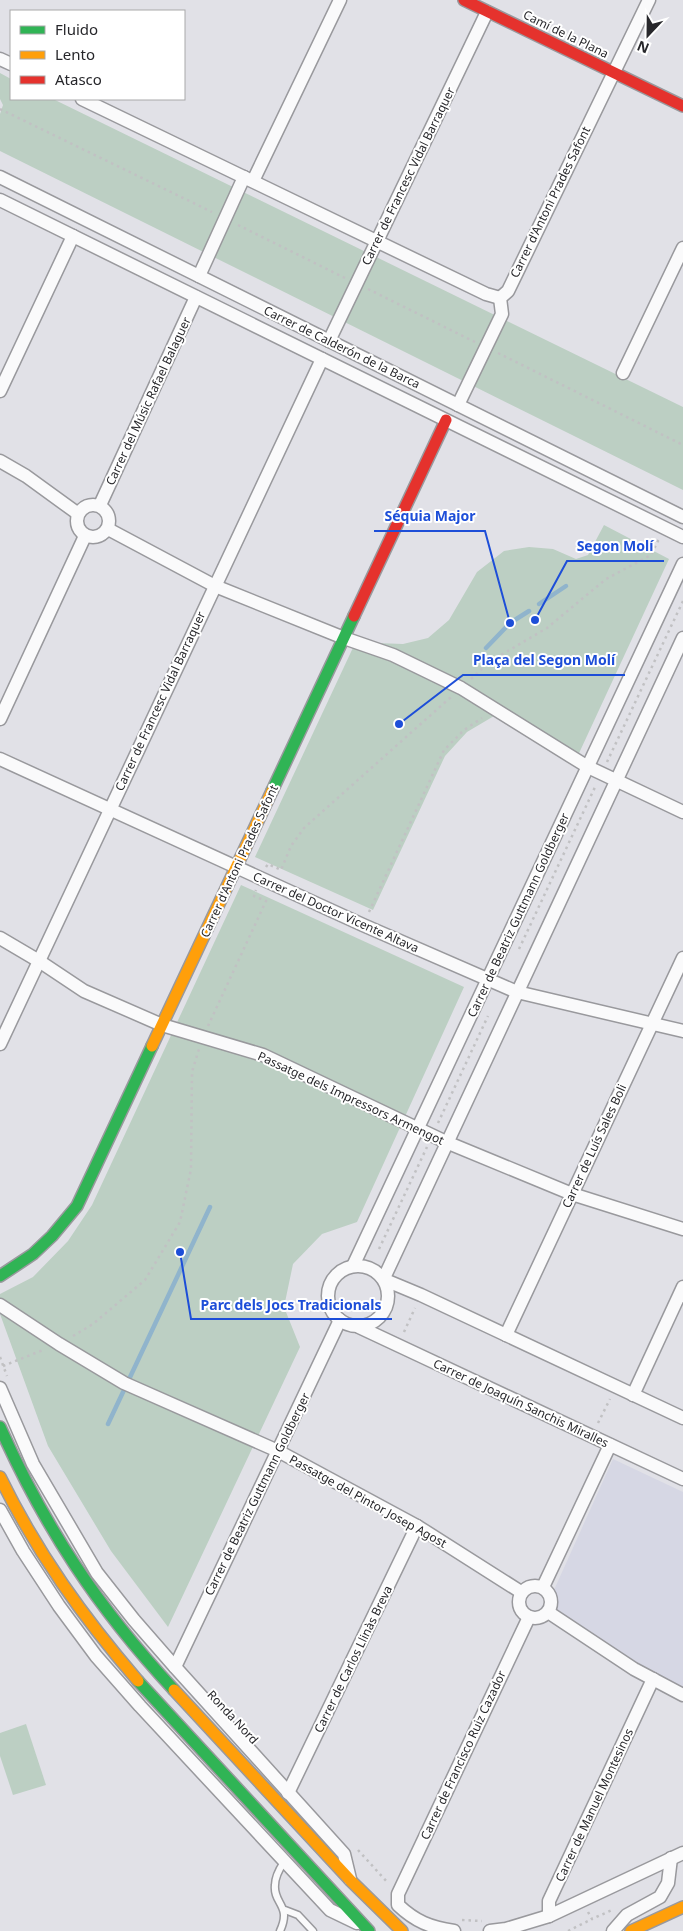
<svg xmlns="http://www.w3.org/2000/svg" width="683" height="1931" font-family="'Noto Sans',sans-serif">
<style>
.built{fill:#d6d7e4}
.green{fill:#bccfc3}
.lines{fill:none;stroke-linecap:round;stroke-linejoin:round}
.stream{stroke:#90b4cc;stroke-width:4.5}
.lane-casing{stroke:#99999d;stroke-width:9}
.street-casing{stroke:#99999d;stroke-width:15}
.fast-casing{stroke:#99999d;stroke-width:14}
.slow-casing{stroke:#99999d;stroke-width:14}
.jam-casing{stroke:#99999d;stroke-width:14}
.path{stroke:#c1c1c3;stroke-width:2.5;stroke-dasharray:2.5 4;stroke-linecap:butt}
.lane{stroke:#fafafb;stroke-width:6}
.street{stroke:#fafafb;stroke-width:12}
.fast{stroke:#30b455;stroke-width:11}
.slow{stroke:#ff9f0a;stroke-width:11}
.jam{stroke:#e5322d;stroke-width:11}
.labels{text-anchor:middle;dominant-baseline:central;stroke-width:4;stroke-linejoin:round;paint-order:stroke}
.street-label{font-size:12px;fill:#27272b;stroke:#fff}
.leader{fill:none;stroke:#1d4ed8;stroke-width:2}
.callout-dot{fill:#1d4ed8;stroke:#fff;stroke-width:2}
.callout-label{font-size:14px;text-anchor:middle;font-weight:bold;fill:#1d4ed8;stroke:#fff;stroke-width:4;stroke-linejoin:round;paint-order:stroke}
</style>
<rect width="100%" height="100%" fill="#e1e1e7"/>
<!-- built -->
<polygon class="built" points="613,1459 683,1492 683,1691 635,1665 553,1613 557,1600 554,1590"/>
<!-- green -->
<g class="green">
<polygon points="0,73 11,79 11,99 53,99 683,407 683,490 0,151 0,114 3,105 0,99"/>
<polygon points="604,525 669,559 574,764 494,716 467,732 445,756 373,910 255,857 358,637 376,643 403,644 428,638 449,620 477,572 504,551 529,547 553,549 576,559 588,555"/>
<polygon points="241,885 464,987 357,1222 322,1234 293,1264 284,1307 300,1347 168,1627 111,1551 48,1446 0,1314 0,1294 33,1277 68,1241 92,1205"/>
<polygon points="26,1724 46,1785 13,1795 0,1756 0,1733"/>
</g>
<g class="lines">
<!-- stream -->
<g class="stream">
<polyline points="539,604 566,586"/>
<polyline points="486,648 510,623 529,611"/>
<polyline points="108,1424 210,1207"/>
</g>
<!-- lane casing -->
<g class="lane-casing">
<g id="lane">
<polyline points="285,1910 298,1915 313,1931"/>
<path d="M280 1931C292 1905 273 1904 275 1885 275 1877 280 1868 284 1862"/>
</g>
</g>
<!-- street casing -->
<g class="street-casing">
<g id="street">
<polyline points="0,59 11,64"/>
<polyline points="82,99 486,294 500,298"/>
<polyline points="0,177 683,517"/>
<polyline points="253,181 340,0"/>
<polyline points="0,200 683,537"/>
<polyline points="199,276 244,177"/>
<polyline points="329,341 487,12"/>
<polyline points="623,373 683,248"/>
<polyline points="0,391 73,236"/>
<polyline points="458,405 502,314 500,298 508,291 649,0"/>
<polyline points="0,461 26,476 77,513"/>
<circle cx="93" cy="521" r="16"/>
<polyline points="100,505 196,297"/>
<polyline points="108,529 215,586 344,638 393,655 461,688 588,767 683,812"/>
<polyline points="0,719 85,536"/>
<polyline points="0,759 363,925 517,992 683,1031"/>
<polyline points="0,938 39,961 84,991 162,1025 263,1055 446,1142 572,1194 683,1229"/>
<polyline points="0,1044 322,359"/>
<polyline points="353,1266 683,564"/>
<circle cx="358" cy="1296" r="30"/>
<polyline points="384,1278 683,638"/>
<polyline points="385,1280 421,1295 683,1418"/>
<polyline points="0,1305 59,1344 124,1383 278,1451 417,1526 521,1592"/>
<polyline points="359,1327 683,1479"/>
<polyline points="506,1335 683,958"/>
<polyline points="0,1388 33,1464 97,1573 134,1620 175,1667 344,1854 350,1879"/>
<polyline points="633,1395 683,1287"/>
<polyline points="0,1510 23,1551 59,1606 96,1656 140,1706 330,1910 357,1923"/>
<circle cx="535" cy="1602" r="16"/>
<polyline points="543,1587 610,1445"/>
<polyline points="548,1612 634,1669 683,1695"/>
<polyline points="175,1667 340,1320"/>
<polyline points="288,1793 417,1526"/>
<polyline points="549,1916 549,1901 653,1679"/>
<path d="M454 1931C430 1927 416 1922 398 1905V1894L529 1617"/>
<polyline points="490,1931 506,1929 549,1916 683,1853"/>
<polyline points="613,1931 627,1915 660,1897 668,1883 671,1858"/>
</g>
</g>
<!-- fast casing -->
<g class="fast-casing">
<g id="fast">
<polyline points="272,791 354,616"/>
<polyline points="0,1276 33,1254 52,1236 77,1206 152,1046"/>
<path d="M0 1427C45 1528 98 1608 174 1690"/>
<polyline points="138,1681 369,1931"/>
</g>
</g>
<!-- slow casing -->
<g class="slow-casing">
<g id="slow">
<polyline points="152,1046 272,791"/>
<path d="M0 1477C37 1553 83 1617 138 1681"/>
<polyline points="174,1690 351,1881 402,1931"/>
<polyline points="631,1931 683,1907"/>
</g>
</g>
<!-- jam casing -->
<g class="jam-casing">
<g id="jam">
<polyline points="464,0 683,106"/>
<polyline points="354,616 446,420"/>
</g>
</g>
<!-- path -->
<g class="path">
<polyline points="0,109 212,212"/>
<polyline points="238,225 345,278"/>
<polyline points="368,289 475,342"/>
<polyline points="498,353 683,445"/>
<polyline points="471,679 489,662 547,628 606,579 651,555 658,541 656,540"/>
<polyline points="607,762 683,601"/>
<polyline points="266,867 268,864 281,870 291,846 304,828 451,697"/>
<polyline points="369,912 444,750 464,730 482,718"/>
<polyline points="519,949 596,785"/>
<polyline points="208,1026 266,901 254,896 256,890"/>
<polyline points="438,1123 488,1016"/>
<polyline points="379,1249 427,1147"/>
<polyline points="404,1332 415,1308"/>
<polyline points="73,1336 93,1324 145,1280 180,1222 191,1169 192,1072 199,1049"/>
<polyline points="0,1357 7,1376"/>
<polyline points="3,1366 43,1350"/>
<polyline points="598,1423 610,1399"/>
<polyline points="358,1850 388,1883"/>
<polyline points="588,1912 592,1919 612,1910"/>
<polyline points="462,1920 482,1921"/>
<polyline points="568,1931 592,1919"/>
</g>
<!-- lane -->
<use href="#lane" class="lane"/>
<!-- street -->
<use href="#street" class="street"/>
<!-- fast -->
<use href="#fast" class="fast"/>
<!-- slow -->
<use href="#slow" class="slow"/>
<!-- jam -->
<use href="#jam" class="jam"/>
</g>
<g class="labels">
<!-- street labels -->
<g class="street-label">
<text transform="translate(566 34) rotate(26)">Camí de la Plana</text>
<text transform="translate(408 176) rotate(-64)">Carrer de Francesc Vidal Barraquer</text>
<text transform="translate(550 202) rotate(-64)">Carrer d'Antoni Prades Safont</text>
<text transform="translate(342 347) rotate(26)">Carrer de Calderón de la Barca</text>
<text transform="translate(148 401) rotate(-65)">Carrer del Músic Rafael Balaguer</text>
<text transform="translate(160 701) rotate(-65)">Carrer de Francesc Vidal Barraquer</text>
<text transform="translate(239 861) rotate(-65)">Carrer d'Antoni Prades Safont</text>
<text transform="translate(336 912) rotate(24)">Carrer del Doctor Vicente Altava</text>
<text transform="translate(518 915) rotate(-65)">Carrer de Beatriz Guttmann Goldberger</text>
<text transform="translate(351 1098) rotate(25)">Passatge dels Impressors Armengot</text>
<text transform="translate(594 1146) rotate(-65)">Carrer de Luís Sales Boli</text>
<text transform="translate(521 1403) rotate(25)">Carrer de Joaquín Sanchis Miralles</text>
<text transform="translate(257 1494) rotate(-64)">Carrer de Beatriz Guttmann Goldberger</text>
<text transform="translate(368 1501) rotate(29)">Passatge del Pintor Josep Agost</text>
<text transform="translate(353 1659) rotate(-64)">Carrer de Carlos Llinàs Breva</text>
<text transform="translate(233 1717) rotate(47)">Ronda Nord</text>
<text transform="translate(463 1755) rotate(-65)">Carrer de Francisco Ruiz Cazador</text>
<text transform="translate(594 1805) rotate(-65)">Carrer de Manuel Montesinos</text>
</g>
</g>
<!-- callouts -->
<path class="leader" d="M510 623L485 531H374M535 620L567 561H664M399 724L463 675H625M180 1252L191 1319H392"/>
<g class="callout-dot">
<circle cx="510" cy="623" r="5"/>
<circle cx="535" cy="620" r="5"/>
<circle cx="399" cy="724" r="5"/>
<circle cx="180" cy="1252" r="5"/>
</g>
<g class="callout-label">
<text x="430" y="521">Séquia Major</text>
<text x="615" y="551">Segon Molí</text>
<text x="544" y="665">Plaça del Segon Molí</text>
<text x="291" y="1310">Parc dels Jocs Tradicionals</text>
</g>
<!-- legend -->
<rect x="10" y="10" width="175" height="90" fill="#ffffff" stroke="#a9a9aa"/>
<rect x="20" y="26" width="25" height="8" fill="#30b455" stroke="#a9a9aa"/>
<text x="55" y="35" font-size="15" fill="#27272b">Fluido</text>
<rect x="20" y="51" width="25" height="8" fill="#ff9f0a" stroke="#a9a9aa"/>
<text x="55" y="60" font-size="15" fill="#27272b">Lento</text>
<rect x="20" y="76" width="25" height="8" fill="#e5322d" stroke="#a9a9aa"/>
<text x="55" y="85" font-size="15" fill="#27272b">Atasco</text>
<!-- north arrow -->
<g transform="translate(648 35) rotate(202)" stroke="#ffffff" stroke-width="4" paint-order="stroke">
<path d="M0-4L9 19L0 12L-9 19Z" fill="#27272b"/>
<text y="-8" font-size="14" font-weight="bold" text-anchor="middle" fill="#27272b">N</text>
</g>
</svg>
